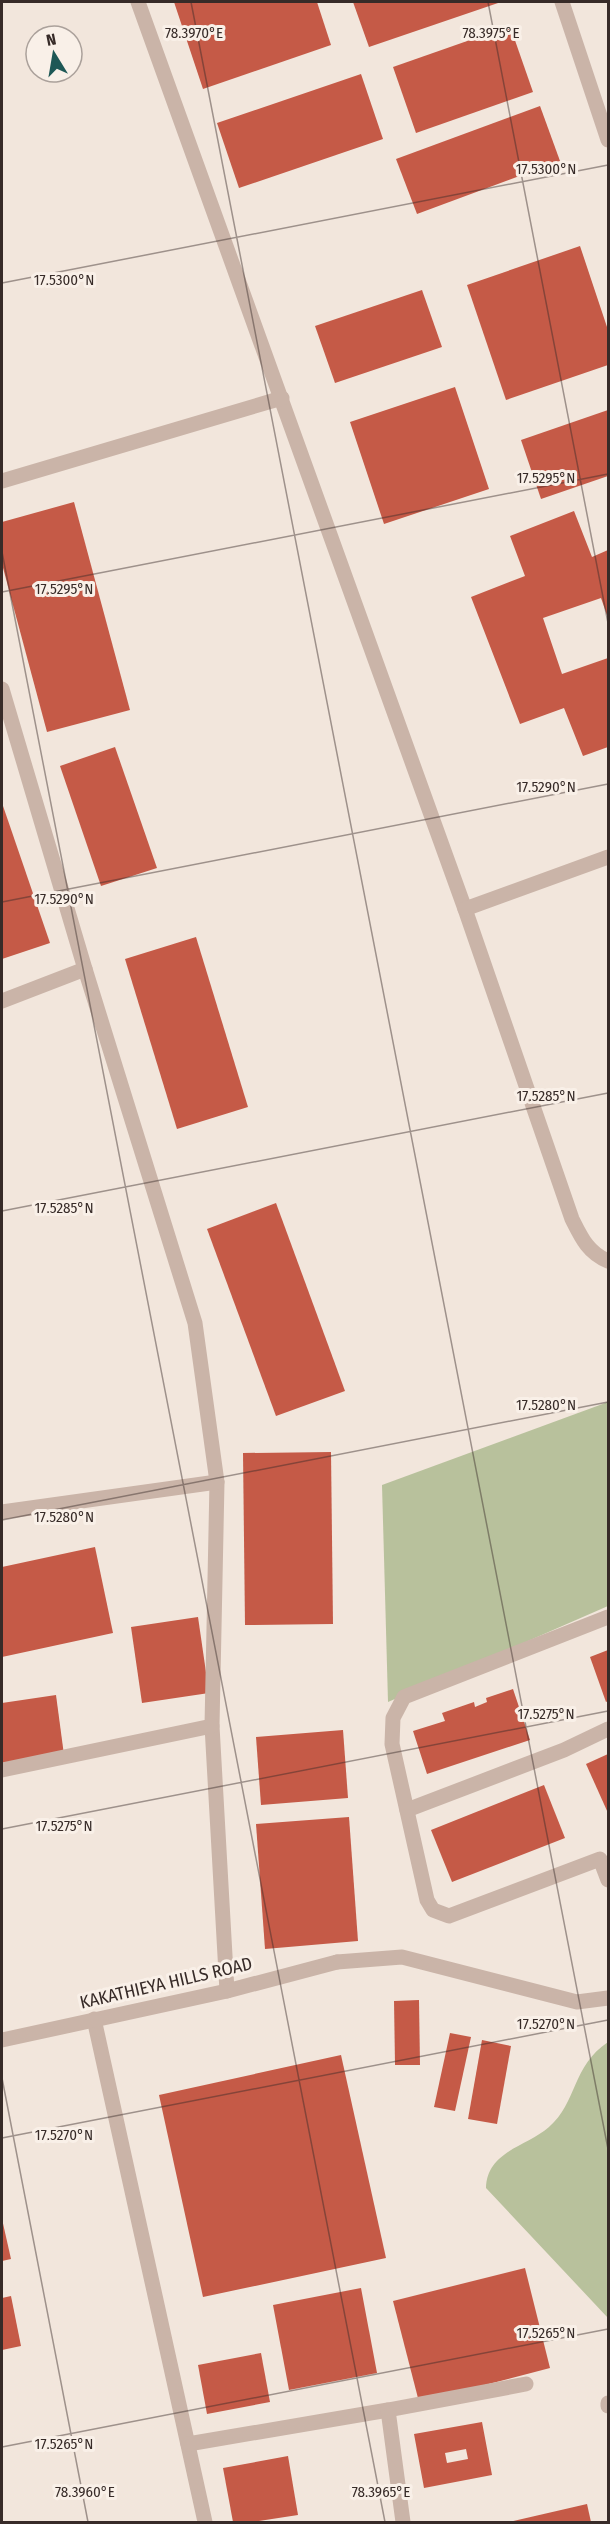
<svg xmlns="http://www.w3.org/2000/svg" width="610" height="2524" font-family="'Fira Sans Condensed',sans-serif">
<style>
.green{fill:#b8c19c}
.building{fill:#c55a47;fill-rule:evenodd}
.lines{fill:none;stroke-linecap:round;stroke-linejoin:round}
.service{stroke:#cab4a8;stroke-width:15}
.minor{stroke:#cab4a8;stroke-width:15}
.ticks{fill:none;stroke:#372b28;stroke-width:1.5;stroke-opacity:0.45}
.labels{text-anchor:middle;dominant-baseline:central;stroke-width:6;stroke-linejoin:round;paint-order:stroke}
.street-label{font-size:18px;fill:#372b28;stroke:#f9f0e8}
.ticks-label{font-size:15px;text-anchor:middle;fill:#372b28;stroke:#f9f0e8;stroke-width:6;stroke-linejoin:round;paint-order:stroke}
</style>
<rect width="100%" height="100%" fill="#f2e6dc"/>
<!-- green -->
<g class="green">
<polygon points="608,1402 608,1606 388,1702 382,1485"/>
<path d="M608 2042V2318L486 2188C487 2151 526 2147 549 2127 577 2103 572 2066 608 2042Z"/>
</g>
<!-- building -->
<g class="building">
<polygon points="174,2 317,2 331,45 203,89"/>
<polygon points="353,2 501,2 369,47"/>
<polygon points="510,26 533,92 416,133 393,67"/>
<polygon points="361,74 383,139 239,188 217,123"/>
<polygon points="540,106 560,161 417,214 396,159"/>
<polygon points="580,246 608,330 608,365 506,400 467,285"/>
<polygon points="422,290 442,347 335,383 315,326"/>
<polygon points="455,387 489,489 384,524 350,422"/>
<polygon points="608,410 608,476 541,499 521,440"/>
<polygon points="74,502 130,710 47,732 2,564 2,522"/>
<polygon points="574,511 592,557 608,550 608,618 601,598 543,618 562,674 608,658 608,747 583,756 564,708 520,724 471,597 525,576 510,536"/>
<polygon points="115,747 157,868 101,886 60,766"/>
<polygon points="2,803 50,943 2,959"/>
<polygon points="196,937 248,1107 177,1129 125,959"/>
<polygon points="276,1203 345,1391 276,1416 207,1229"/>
<polygon points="331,1452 333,1624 245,1625 243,1453"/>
<polygon points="95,1547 113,1633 2,1657 2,1567"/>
<polygon points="198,1617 209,1693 142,1703 131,1627"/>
<polygon points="608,1650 608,1701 606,1702 590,1657"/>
<polygon points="513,1689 530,1740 427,1774 413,1731 445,1721 442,1713 474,1702 475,1707 487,1702 486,1698"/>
<polygon points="56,1695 64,1755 2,1764 2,1703"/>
<polygon points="343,1730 348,1798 261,1805 256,1737"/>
<polygon points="608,1754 608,1813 586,1764"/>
<polygon points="544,1785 565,1838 452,1882 431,1830"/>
<polygon points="349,1817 358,1941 265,1949 256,1824"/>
<polygon points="419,2000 420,2065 395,2065 394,2001"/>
<polygon points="450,2033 471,2037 455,2111 434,2107"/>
<polygon points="482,2040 511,2046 497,2124 468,2119"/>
<polygon points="341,2055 386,2258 203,2297 159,2095"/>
<polygon points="2,2219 11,2259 2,2261"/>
<polygon points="525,2268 550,2368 419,2402 393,2301"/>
<polygon points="361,2288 377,2373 289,2390 273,2305"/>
<polygon points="11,2296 21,2346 2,2350 2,2298"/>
<polygon points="261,2353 270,2402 207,2414 198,2365"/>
<path d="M482 2422 492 2475 424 2488 414 2434ZM466 2449 468 2459 447 2463 445 2453Z"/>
<polygon points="288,2456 298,2515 253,2522 233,2522 223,2468"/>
<polygon points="587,2504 591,2522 509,2522"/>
</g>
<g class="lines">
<!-- service -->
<g class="service">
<polyline points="608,1617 404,1697 393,1718 392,1744 427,1900 433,1910 449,1916 600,1859 608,1880"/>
<polyline points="407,1810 564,1750 608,1729"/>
<polyline points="337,1962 402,1957 577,2002 608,1998"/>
</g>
<!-- minor -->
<g class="minor">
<path d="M138 2 465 909 572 1219C581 1237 588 1253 608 1261"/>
<polyline points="562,2 608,140"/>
<polyline points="2,481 282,398"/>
<polyline points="2,689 85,969 195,1323 217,1482 212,1726 227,1991"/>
<polyline points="465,909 608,857"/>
<polyline points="2,1001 85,969"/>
<polyline points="2,1512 217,1482"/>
<polyline points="2,1770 212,1726"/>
<polyline points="94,2019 205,2522"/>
<polyline points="2,2040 227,1991 337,1962"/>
<polyline points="608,2403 608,2406"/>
<polyline points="188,2444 388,2410"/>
<polyline points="403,2522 388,2410 526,2384"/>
</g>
</g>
<!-- ticks -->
<path class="ticks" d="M191 2 608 2149M488 2 608 623M2 283 608 165M2 552 385 2522M2 592 608 474M2 902 608 784M2 1211 608 1093M2 1520 608 1402M2 1829 608 1711M2 2078 88 2522M2 2138 608 2020M2 2447 608 2329"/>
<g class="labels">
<!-- street labels -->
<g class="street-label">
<text transform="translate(166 1983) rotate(-13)">KAKATHIEYA HILLS ROAD</text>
</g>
</g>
<g class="ticks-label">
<text x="194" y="38">78.3970°E</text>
<text x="491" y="38">78.3975°E</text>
<text x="546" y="174">17.5300°N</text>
<text x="64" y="285">17.5300°N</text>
<text x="546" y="483">17.5295°N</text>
<text x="64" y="594">17.5295°N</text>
<text x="546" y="792">17.5290°N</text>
<text x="64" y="904">17.5290°N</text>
<text x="546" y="1101">17.5285°N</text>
<text x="64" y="1213">17.5285°N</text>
<text x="546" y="1410">17.5280°N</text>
<text x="64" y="1522">17.5280°N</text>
<text x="546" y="1719">17.5275°N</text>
<text x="64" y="1831">17.5275°N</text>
<text x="546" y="2029">17.5270°N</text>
<text x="64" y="2140">17.5270°N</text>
<text x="546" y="2338">17.5265°N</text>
<text x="64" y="2449">17.5265°N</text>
<text x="85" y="2497">78.3960°E</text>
<text x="381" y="2497">78.3965°E</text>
</g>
<!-- border -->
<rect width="610" height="2524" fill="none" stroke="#372b28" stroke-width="6"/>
<!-- north arrow -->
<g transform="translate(54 54) rotate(349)"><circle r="28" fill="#f9f0e8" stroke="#aba19b" stroke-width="1.5"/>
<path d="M0-4.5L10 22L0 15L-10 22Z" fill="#1e5856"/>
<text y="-9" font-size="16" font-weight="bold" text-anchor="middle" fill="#372b28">N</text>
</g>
</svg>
